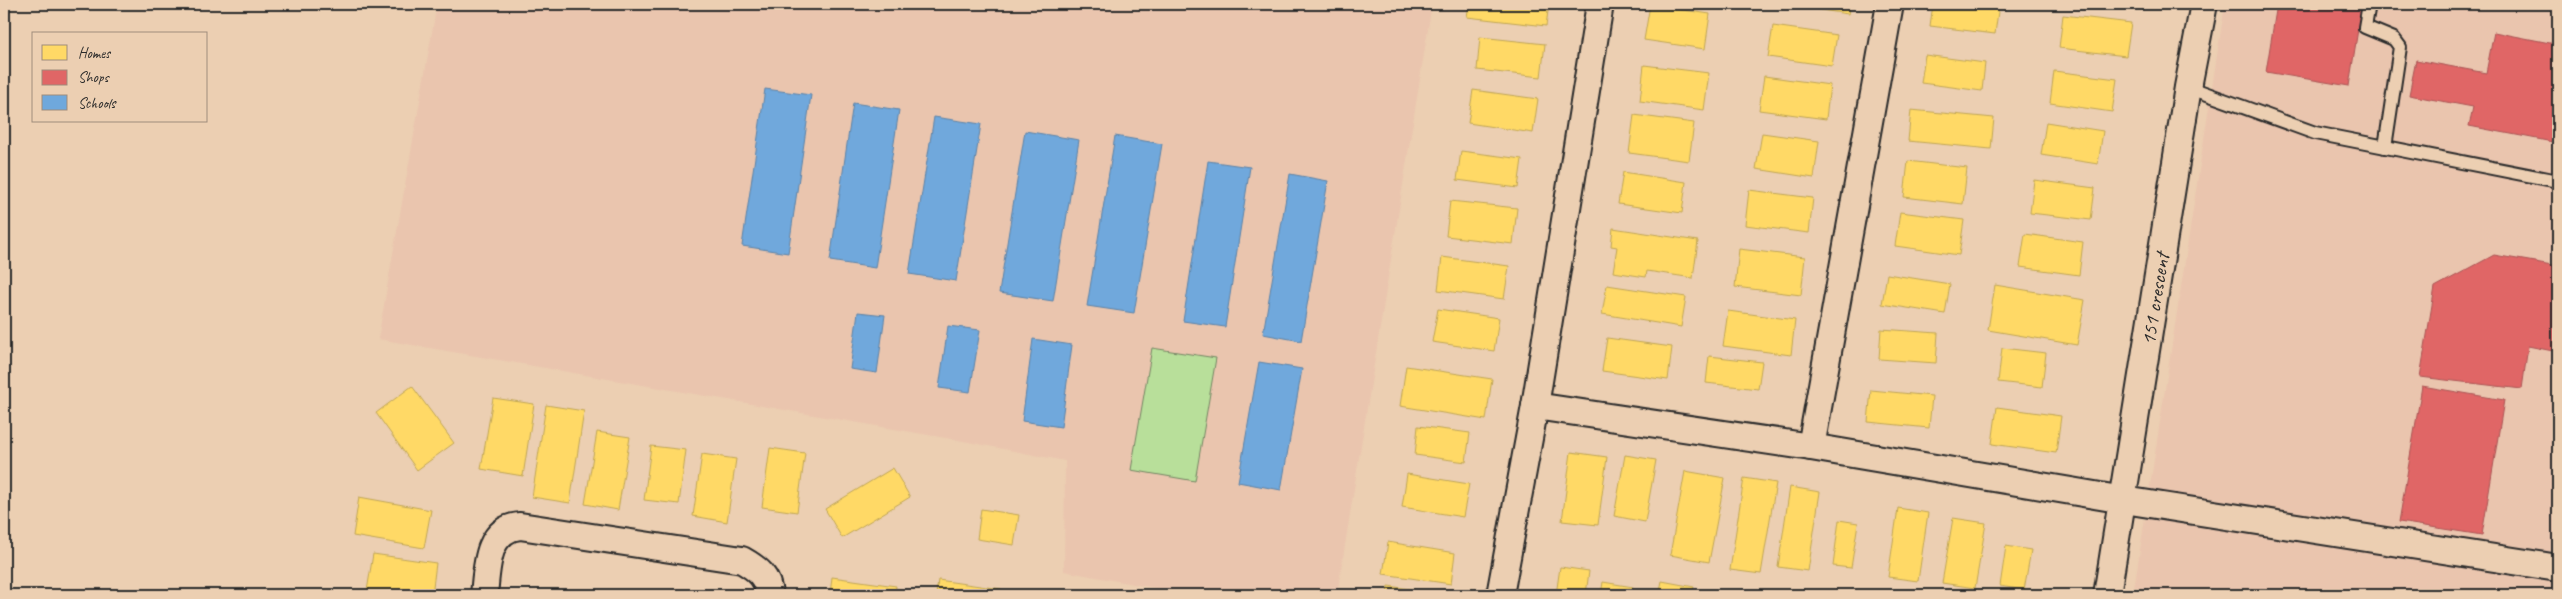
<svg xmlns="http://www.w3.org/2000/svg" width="2562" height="599" font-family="Caveat,sans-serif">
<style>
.built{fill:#eac5ae}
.green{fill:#b8df9a;stroke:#728562}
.homes{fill:#ffd966;stroke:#bfa554}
.shops{fill:#e06666;stroke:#aa5454}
.schools{fill:#6fa8dc;stroke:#5b82a7}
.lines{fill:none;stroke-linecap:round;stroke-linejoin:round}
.service-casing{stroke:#2b2b2b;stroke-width:16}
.minor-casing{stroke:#2b2b2b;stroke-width:30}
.service{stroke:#eccfb2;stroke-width:12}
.minor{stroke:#eccfb2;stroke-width:26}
.labels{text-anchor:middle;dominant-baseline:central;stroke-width:5;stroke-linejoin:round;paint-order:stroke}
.street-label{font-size:21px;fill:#2b2b2b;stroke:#eccfb2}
</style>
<rect width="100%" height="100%" fill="#eccfb2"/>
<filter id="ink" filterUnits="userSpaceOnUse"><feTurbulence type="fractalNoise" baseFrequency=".02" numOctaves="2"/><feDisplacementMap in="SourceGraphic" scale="10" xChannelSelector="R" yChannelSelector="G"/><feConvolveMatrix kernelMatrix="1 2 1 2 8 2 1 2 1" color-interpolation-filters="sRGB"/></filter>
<g filter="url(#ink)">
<!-- built -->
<g class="built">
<polygon points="437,4 1432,4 1337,595 1192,595 1064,571 1065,461 963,441 378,339"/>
<polygon points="2225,4 2558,4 2558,595 2133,595"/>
</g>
<!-- green -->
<polygon class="green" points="1152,348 1216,358 1195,481 1131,470"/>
<!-- homes -->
<g class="homes">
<polygon points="1469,4 1549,4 1546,26 1467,17"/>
<polygon points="1780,4 1850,4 1848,14"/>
<polygon points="1933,4 1999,4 1995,34 1930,26"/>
<polygon points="1650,5 1710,14 1705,49 1644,40"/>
<polygon points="2063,15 2131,23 2126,56 2059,48"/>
<polygon points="1773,26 1837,35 1832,66 1768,57"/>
<polygon points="1480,37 1545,44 1541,77 1477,70"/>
<polygon points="1925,55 1985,63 1982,91 1921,83"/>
<polygon points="1644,65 1709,73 1704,110 1640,101"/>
<polygon points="2054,71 2117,79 2112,112 2050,103"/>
<polygon points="1764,76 1830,85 1826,119 1759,110"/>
<polygon points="1473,90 1538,99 1533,133 1468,123"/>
<polygon points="1911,110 1994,118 1991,149 1908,141"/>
<polygon points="1634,115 1694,123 1689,161 1629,153"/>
<polygon points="2046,122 2103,131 2098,164 2041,155"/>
<polygon points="1762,133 1819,141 1814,178 1756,169"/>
<polygon points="1461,151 1522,159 1518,188 1457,180"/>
<polygon points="1908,161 1967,168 1963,204 1904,197"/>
<polygon points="1623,172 1686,182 1682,213 1618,204"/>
<polygon points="2034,180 2095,188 2091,220 2030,213"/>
<polygon points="1749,190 1813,198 1809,233 1745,225"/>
<polygon points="1450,201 1517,208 1513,244 1446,236"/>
<polygon points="1900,212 1964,220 1959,255 1895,246"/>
<polygon points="1613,228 1698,241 1693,278 1647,271 1646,277 1613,272 1617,247 1611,246"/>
<polygon points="2025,234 2083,242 2079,275 2020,267"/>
<polygon points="1739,249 1805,257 1801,295 1735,287"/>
<polygon points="1442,257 1509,266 1504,299 1438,290"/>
<polygon points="1887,274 1950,284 1945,314 1882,304"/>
<polygon points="1607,285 1686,297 1681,327 1602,314"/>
<polygon points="1995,285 2085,300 2077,345 1988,330"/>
<polygon points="1438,309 1499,318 1494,351 1432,342"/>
<polygon points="1728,311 1795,320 1791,355 1723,346"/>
<polygon points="1881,329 1938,333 1936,363 1879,359"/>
<polygon points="1607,338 1672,347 1668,380 1602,371"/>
<polygon points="2002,348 2046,353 2042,387 1998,382"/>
<polygon points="1709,356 1762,362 1758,389 1706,383"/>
<polygon points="1406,366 1492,379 1486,420 1400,406"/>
<polygon points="412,386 454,443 417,470 376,413"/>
<polygon points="1871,390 1932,396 1929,428 1868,422"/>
<polygon points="493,398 534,404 523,476 481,469"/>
<polygon points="546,405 584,411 570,503 532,497"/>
<polygon points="1997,407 2061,416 2056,453 1992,444"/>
<polygon points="1418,426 1470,433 1466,462 1415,455"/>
<polygon points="597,432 630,437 618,510 585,504"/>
<polygon points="651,446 686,450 679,504 644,500"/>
<polygon points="770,448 805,453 797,512 762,507"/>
<polygon points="1571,452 1607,457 1598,525 1562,521"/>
<polygon points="702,454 736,459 727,522 693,516"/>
<polygon points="1625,455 1656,460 1645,522 1614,516"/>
<polygon points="893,468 910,497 842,538 825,509"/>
<polygon points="1685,471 1725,478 1709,562 1670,555"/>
<polygon points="1407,474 1469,484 1463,517 1402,507"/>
<polygon points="1744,478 1776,483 1761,574 1730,570"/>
<polygon points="1790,487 1820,492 1808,571 1778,567"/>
<polygon points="359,497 431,510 424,548 353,536"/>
<polygon points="1898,508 1928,513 1918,581 1888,577"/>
<polygon points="981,509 1019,515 1014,545 977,539"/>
<polygon points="1953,518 1986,523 1975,588 1942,583"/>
<polygon points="1839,520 1858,523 1851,568 1833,566"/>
<polygon points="1388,542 1455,553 1451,584 1383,574"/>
<polygon points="2006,546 2031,550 2024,590 2000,586"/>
<polygon points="373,554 436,563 432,595 399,595 367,591"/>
<polygon points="1560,567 1589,571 1586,595 1556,595"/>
<polygon points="832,577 896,586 895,595 830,595"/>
<polygon points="938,580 1001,589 1000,595 936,595"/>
<polygon points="1662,581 1694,587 1692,595 1659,595"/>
<polygon points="1603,582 1633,587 1631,595 1601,595"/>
<polygon points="1388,586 1447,594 1447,595 1387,595"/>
</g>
<!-- shops -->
<g class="shops">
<polygon points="2277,4 2362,4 2349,86 2266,72"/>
<polygon points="2558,28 2558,143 2469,126 2473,107 2409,95 2416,60 2486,73 2494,32 2555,44"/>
<polygon points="2494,255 2558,266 2558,352 2528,346 2522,389 2420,377 2435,287"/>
<polygon points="2422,386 2504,400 2482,535 2399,522"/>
</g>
<!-- schools -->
<g class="schools">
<polygon points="765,89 811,95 788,253 742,246"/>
<polygon points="853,103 899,110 875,268 830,261"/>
<polygon points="934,117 981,124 956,281 909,274"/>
<polygon points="1025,131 1079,140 1053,301 999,293"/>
<polygon points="1115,136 1162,144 1134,313 1087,306"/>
<polygon points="1208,161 1250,167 1225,327 1183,321"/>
<polygon points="1290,174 1328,181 1301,341 1263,334"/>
<polygon points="858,312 885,315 877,373 850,369"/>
<polygon points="948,326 980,330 970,392 939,388"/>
<polygon points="1033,339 1072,345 1061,427 1022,421"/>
<polygon points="1259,362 1302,369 1281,490 1238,482"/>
</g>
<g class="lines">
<!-- service casing -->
<g class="service-casing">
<g id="service">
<polyline points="2369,4 2365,27 2394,39 2400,47 2385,147"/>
<polyline points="2188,87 2315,133 2558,181"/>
</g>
</g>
<!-- minor casing -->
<g class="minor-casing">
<g id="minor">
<polyline points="1600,4 1535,406 1811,447"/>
<polyline points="1890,4 1811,447 2124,500 2558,568"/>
<path d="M484 595C487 569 486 529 520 526L742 560C758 569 768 577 769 595"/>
<polyline points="1500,595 1535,406"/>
<polyline points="2107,595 2188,87 2204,4"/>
</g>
</g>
<!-- service -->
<use href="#service" class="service"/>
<!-- minor -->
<use href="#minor" class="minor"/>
</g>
</g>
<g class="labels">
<!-- street labels -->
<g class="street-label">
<text transform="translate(2155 299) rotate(-81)">151 crescent</text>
</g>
</g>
<!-- margin -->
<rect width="2562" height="599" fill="none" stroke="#eccfb2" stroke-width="20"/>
<rect x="10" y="10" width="2542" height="579" fill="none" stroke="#2b2b2b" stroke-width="2" filter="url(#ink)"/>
<!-- legend -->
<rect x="32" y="32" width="175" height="90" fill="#eccfb2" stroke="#9f8d7c"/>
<rect x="42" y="45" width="25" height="15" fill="#ffd966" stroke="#9f8d7c"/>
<text x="78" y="58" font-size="15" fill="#2b2b2b">Homes</text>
<rect x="42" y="70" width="25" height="15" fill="#e06666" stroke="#9f8d7c"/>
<text x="78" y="82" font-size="15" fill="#2b2b2b">Shops</text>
<rect x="42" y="95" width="25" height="15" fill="#6fa8dc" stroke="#9f8d7c"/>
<text x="78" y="108" font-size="15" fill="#2b2b2b">Schools</text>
</svg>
